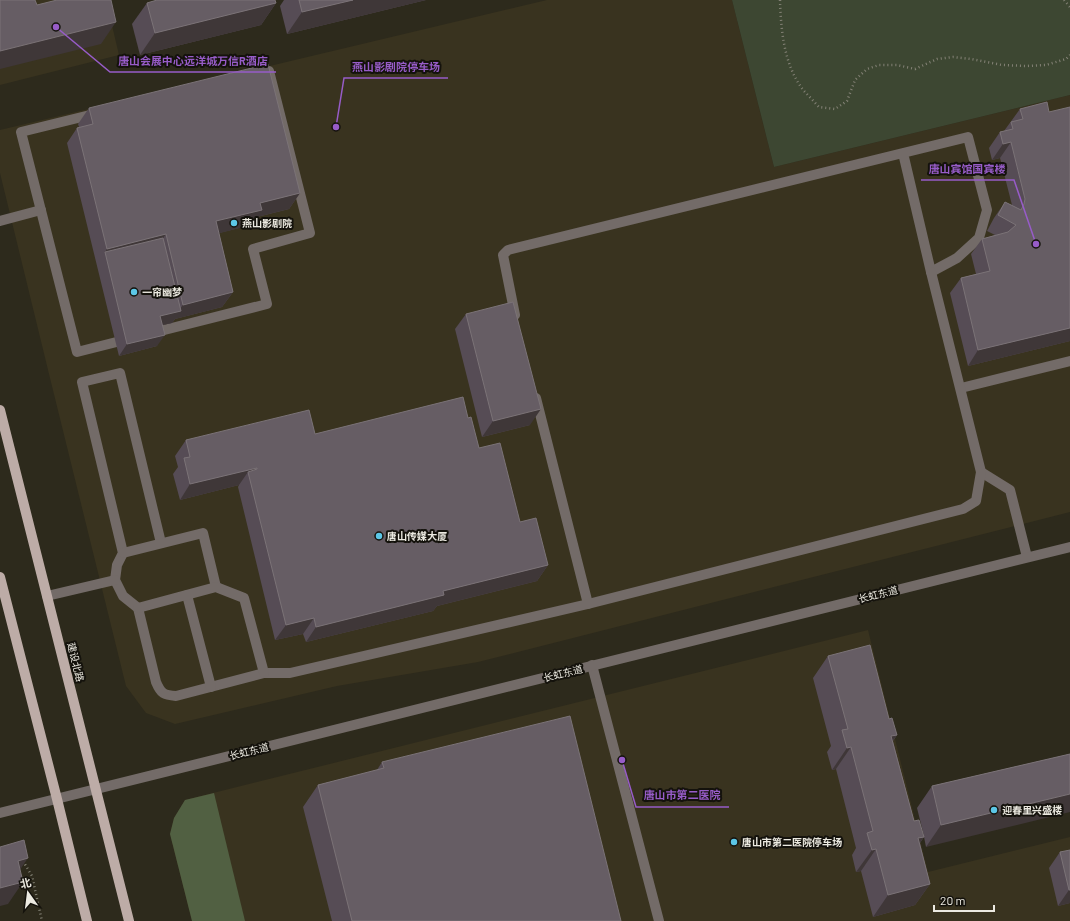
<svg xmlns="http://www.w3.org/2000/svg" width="1070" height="921" font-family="Barlow,'Noto Sans SC',sans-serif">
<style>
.built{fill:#39331f}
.green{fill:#3d4732}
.forest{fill:#516042}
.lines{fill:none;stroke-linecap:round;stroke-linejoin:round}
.path{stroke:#848276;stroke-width:2.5;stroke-dasharray:1 3;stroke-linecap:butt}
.minor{stroke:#736b68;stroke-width:10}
.major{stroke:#bdaca7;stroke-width:10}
.wall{fill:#564c55}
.shaded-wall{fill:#3f3738}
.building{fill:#665d64;stroke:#7b7377}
.poi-dot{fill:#5cc7e7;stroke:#14120c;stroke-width:1.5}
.labels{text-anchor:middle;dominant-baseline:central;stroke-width:4;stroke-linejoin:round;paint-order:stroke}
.poi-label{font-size:10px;font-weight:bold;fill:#eceae1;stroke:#14120c;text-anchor:start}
.street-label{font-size:10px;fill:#eceae1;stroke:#14120c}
.leader{fill:none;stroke:#975cc8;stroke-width:1.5}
.callout-dot{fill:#975cc8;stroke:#14120c;stroke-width:1.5}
.callout-label{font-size:11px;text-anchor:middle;font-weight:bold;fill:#975cc8;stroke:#14120c;stroke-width:4;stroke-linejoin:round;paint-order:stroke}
</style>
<rect width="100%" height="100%" fill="#2d2a1c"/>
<!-- built -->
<g class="built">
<polygon points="0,0 106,0 119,55 0,85"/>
<polygon points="547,0 732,0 774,167 1070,95 1070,512 478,662 337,686 175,724 146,713 126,686 50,378 0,173 0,130"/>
<polygon points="868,630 928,872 1070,837 1070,921 192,921 170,834 174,818 185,800"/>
</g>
<!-- green -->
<polygon class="green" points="732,0 1070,0 1070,95 774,167"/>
<!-- forest -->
<polygon class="forest" points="214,793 245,921 192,921 170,834 174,818 185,800"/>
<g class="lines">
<!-- path -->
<g class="path">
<path d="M780 0C781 31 784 66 804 91 809 96 814 102 819 107L835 109 847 101 855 80 867 69 879 65H897L915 69 937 59 953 57 971 59 1002 65 1026 66 1046 65 1066 59 1070 55"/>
<polyline points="1064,0 1070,7"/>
<polyline points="23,861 32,876 42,921"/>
</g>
<!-- minor -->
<g class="minor">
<polygon points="269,71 310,233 253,249 267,304 77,352 21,132"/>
<polyline points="0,221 41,210"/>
<polyline points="515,315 503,255 508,250 903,153 968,137 987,210 979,238 957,258 931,272 903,153"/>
<polyline points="961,388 1070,361"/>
<polyline points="536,398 588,604"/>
<polyline points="981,472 1010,490 1027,557"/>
<path d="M161 543 120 373 82 382 123 553 117 565 115 580 123 596 138 608 156 682C161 694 164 695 176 696L264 673H290L588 604 963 509 976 501 981 472 931 272"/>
<polyline points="123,553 203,533 216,587"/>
<polyline points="187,595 211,687"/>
<polyline points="47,596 115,580"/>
<polyline points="138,608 216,587 244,598 264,673"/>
<polyline points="592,665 659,921"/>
<polyline points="0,813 1070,547"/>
</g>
<!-- major -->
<g class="major">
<polyline points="0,410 129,921"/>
<polyline points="0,577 57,799 87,921"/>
</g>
</g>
<!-- wall -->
<g class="wall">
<polygon points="284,0 426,0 287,34 280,6"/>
<polygon points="147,3 276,3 261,25 140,55 132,24"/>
<polygon points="1047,102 1070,341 968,366 950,293 961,278 976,274 971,254 982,239 995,235 987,231 994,218 1005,202 1012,205 1000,158 992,160 989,148 1000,132 1004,131 1020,109"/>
<polygon points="89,108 300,193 289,209 257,217 251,225 219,233 233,292 222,307 175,319 172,323 163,325 157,346 119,356 67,143 77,128 79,127 78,124"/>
<polygon points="466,314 530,425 482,437 455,329"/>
<polygon points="468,418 479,448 520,522 548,565 537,581 437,606 433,611 306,642 303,634 275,640 238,487 239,485 180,500 173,474 178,467 175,456 186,440 315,434"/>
<polygon points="828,656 889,719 897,735 893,741 914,821 924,836 917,808 932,786 1070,754 926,847 924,837 920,843 930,884 915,905 873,917 861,871 856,872 852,855 856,848 836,769 832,770 827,752 831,746 813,678"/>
<polygon points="382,762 621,921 332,921 303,807 318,785 377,770"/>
<polygon points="1070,850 1070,903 1058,906 1049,868 1060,852"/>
</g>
<!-- shaded-wall -->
<g class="shaded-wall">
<polygon points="353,0 426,0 287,34 302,12"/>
<polygon points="276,3 261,25 140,55 155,33"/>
<polygon points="116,22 101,44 0,69 0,51"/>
<polygon points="1011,142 1000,158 992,160 1003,144"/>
<polygon points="300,193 289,209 257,217 251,225 205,237 216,221 260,203"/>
<polygon points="166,234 155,250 105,252 107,249"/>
<polygon points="233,292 222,307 175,319 172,323 152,327 160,316 178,311 183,305"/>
<polygon points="1070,328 1070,341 968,366 978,350"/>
<polygon points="165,335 157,346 119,356 127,344"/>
<polygon points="541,409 530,425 482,437 493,421"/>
<polygon points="257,468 250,478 248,472 239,485 180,500 190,484"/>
<polygon points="548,565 537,581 437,606 433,611 306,642 316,627 443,591"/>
<polygon points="314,618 303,634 275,640 286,625"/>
<polygon points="897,735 881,757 891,736"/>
<polygon points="851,747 836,769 832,770 847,748"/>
<polygon points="1070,794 1070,812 926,847 941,825"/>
<polygon points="924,837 909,859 918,838"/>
<polygon points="876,849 861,871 856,872 872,850"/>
<polygon points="28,858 13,880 18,861"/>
<polygon points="23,882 8,904 0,906 0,888"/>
<polygon points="930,884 915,905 873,917 888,895"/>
<polygon points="1069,890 1070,890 1070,903 1058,906"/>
</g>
<!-- building -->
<g class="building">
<polygon points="0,0 35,0 37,5 57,0 111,0 116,22 0,51"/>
<polygon points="157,0 275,0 276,3 155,33 147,3"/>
<polygon points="299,0 353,0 302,12"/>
<polygon points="268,64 300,193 260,203 262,210 216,221 233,292 183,305 166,234 107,249 77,128 93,124 89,108"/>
<polygon points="1047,102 1049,112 1070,107 1070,328 978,350 961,278 990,271 982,239 1008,232 1016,225 998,215 1005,202 1021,210 1024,204 1025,199 1011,142 1003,144 1000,132 1013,129 1011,122 1023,119 1020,109"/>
<polygon points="163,238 181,311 160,316 165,335 127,344 105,252"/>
<polygon points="513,302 541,409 493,421 466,314"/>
<polygon points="463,397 468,418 471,417 479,448 500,443 520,522 536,518 548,565 443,591 444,595 316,627 314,618 286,625 248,472 257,469 257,468 190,484 184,458 190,457 186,440 309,410 315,434"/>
<polygon points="870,645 889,719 892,718 897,735 891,736 914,821 919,820 924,837 918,838 930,884 888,895 876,849 872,850 867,833 873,831 851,747 847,748 842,730 848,729 828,656"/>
<polygon points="570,716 621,921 352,921 318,785 384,768 382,762"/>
<polygon points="1070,754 1070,794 941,825 932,786"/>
<polygon points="24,840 28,858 18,861 23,882 0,888 0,847"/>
<polygon points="1070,850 1070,890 1069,890 1060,852"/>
</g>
<!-- markers -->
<g class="poi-dot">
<circle cx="234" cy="223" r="4"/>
<circle cx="134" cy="292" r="4"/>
<circle cx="379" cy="536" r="4"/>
<circle cx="994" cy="810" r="4"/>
<circle cx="734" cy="842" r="4"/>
</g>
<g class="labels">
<!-- poi labels -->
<g class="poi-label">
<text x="242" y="223">燕山影剧院</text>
<text x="142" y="292">一帘幽梦</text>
<text x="387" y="536">唐山传媒大厦</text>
<text x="1002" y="810">迎春里兴盛楼</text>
<text x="742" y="842">唐山市第二医院停车场</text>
</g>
<!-- street labels -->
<g class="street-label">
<text transform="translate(878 594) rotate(-14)">长虹东道</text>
<text transform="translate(76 662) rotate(76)">建设北路</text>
<text transform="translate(563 673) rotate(-14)">长虹东道</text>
<text transform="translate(249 751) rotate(-14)">长虹东道</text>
</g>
</g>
<!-- callouts -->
<path class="leader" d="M56 27L110 72H276M336 127L344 78H448M1036 244L1014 180H921M622 760L636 807H729"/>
<g class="callout-dot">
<circle cx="56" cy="27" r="4"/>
<circle cx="336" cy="127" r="4"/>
<circle cx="1036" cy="244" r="4"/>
<circle cx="622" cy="760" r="4"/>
</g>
<g class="callout-label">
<text x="193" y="65">唐山会展中心远洋城万信R酒店</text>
<text x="396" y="71">燕山影剧院停车场</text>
<text x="967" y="173">唐山宾馆国宾楼</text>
<text x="682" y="799">唐山市第二医院</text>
</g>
<!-- north arrow -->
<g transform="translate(28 893) rotate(346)" stroke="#14120c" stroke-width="3" paint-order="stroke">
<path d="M0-3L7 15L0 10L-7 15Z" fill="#eceae1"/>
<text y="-6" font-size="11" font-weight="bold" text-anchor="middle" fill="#eceae1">北</text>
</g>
<!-- scale -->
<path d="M934 905v6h60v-6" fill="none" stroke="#eceae1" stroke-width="2"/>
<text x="940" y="905" font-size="12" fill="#eceae1" stroke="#14120c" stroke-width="3" paint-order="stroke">20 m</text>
</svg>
